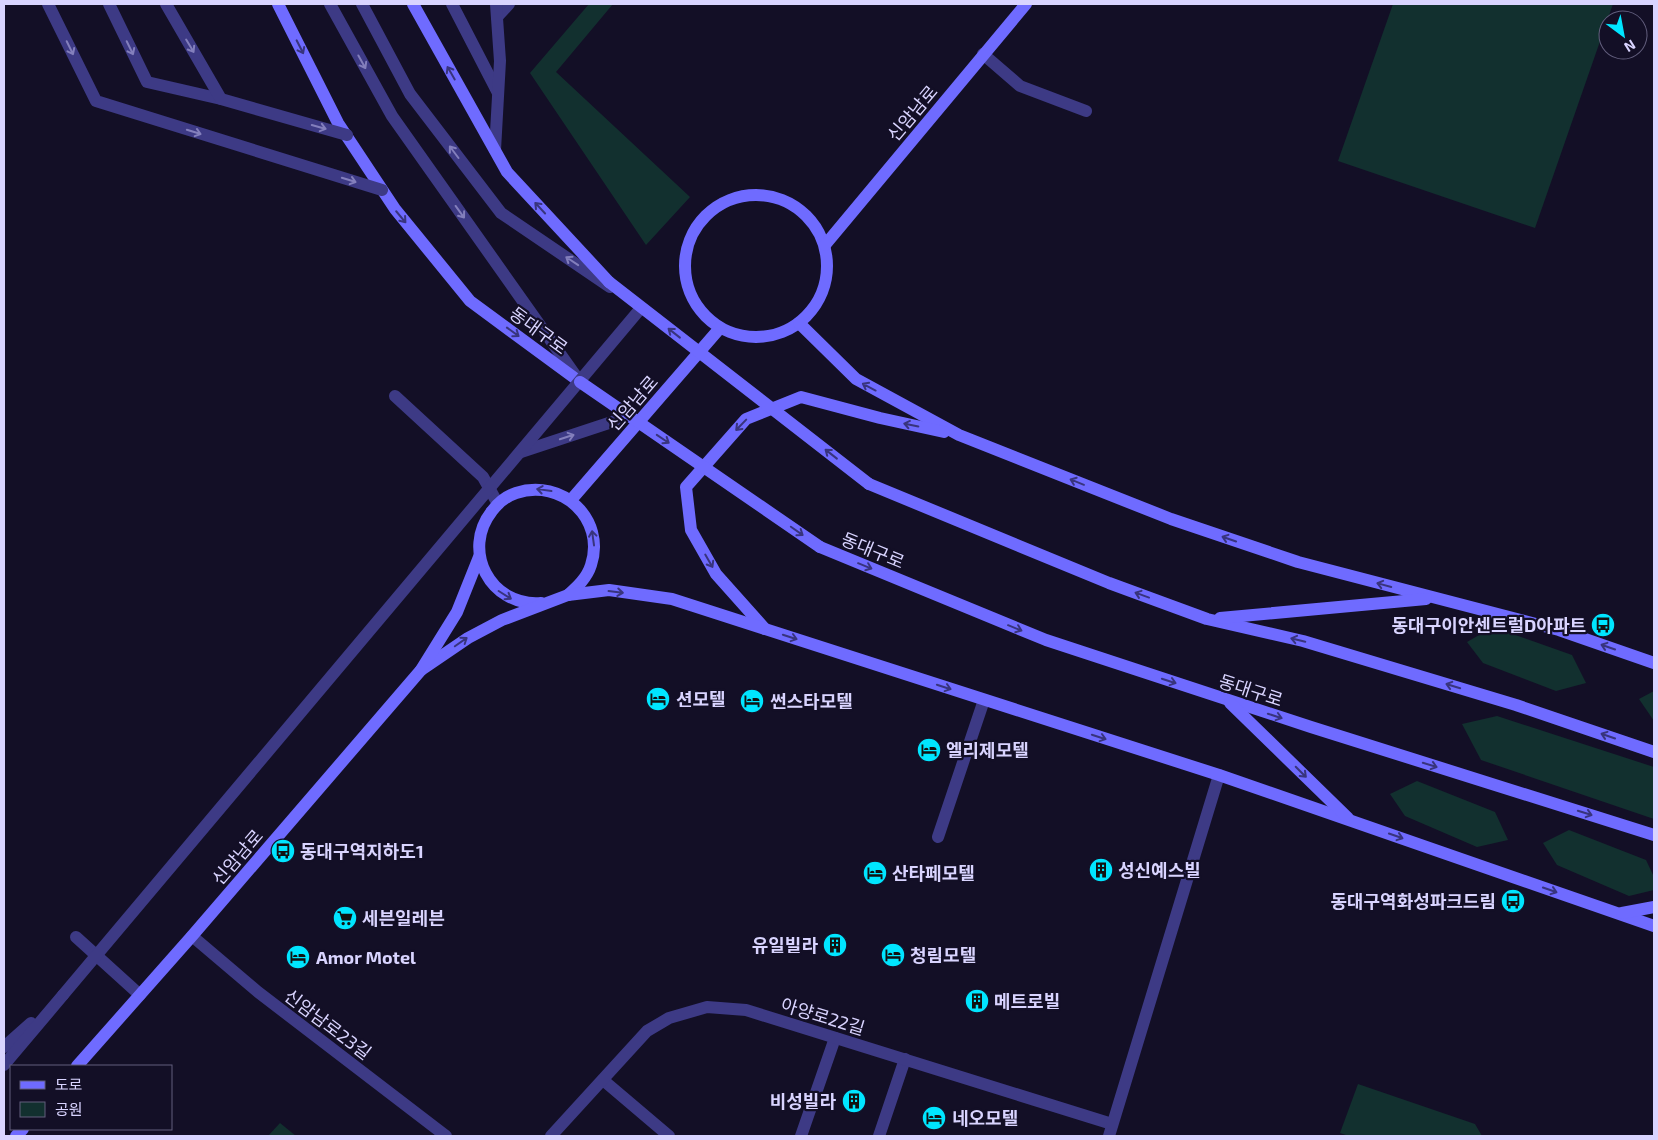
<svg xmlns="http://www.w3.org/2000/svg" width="1658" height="1140" font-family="'Exo 2','Noto Sans KR',sans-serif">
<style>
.green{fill:#12302f}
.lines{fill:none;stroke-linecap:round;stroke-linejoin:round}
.service{stroke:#3d3a85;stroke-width:12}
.minor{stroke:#3d3a85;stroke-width:12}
.tertiary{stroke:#3d3a85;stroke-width:12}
.secondary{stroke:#6f6bff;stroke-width:12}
.service-bridge{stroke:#3d3a85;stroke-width:12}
.tertiary-bridge{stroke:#3d3a85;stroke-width:12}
.secondary-bridge{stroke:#6f6bff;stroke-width:12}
.oneway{stroke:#837fbc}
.oneway2{stroke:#38347d}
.labels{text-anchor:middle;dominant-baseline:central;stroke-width:4.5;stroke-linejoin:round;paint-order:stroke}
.street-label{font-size:18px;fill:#d9d4ff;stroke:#130f26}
.poi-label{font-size:18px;font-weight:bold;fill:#d9d4ff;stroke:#130f26;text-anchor:start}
</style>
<rect width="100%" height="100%" fill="#130f26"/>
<!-- green -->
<g class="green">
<polygon points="589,4 613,4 556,72 690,197 646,245 530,73"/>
<polygon points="1393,4 1613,4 1535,228 1338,161"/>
<polygon points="1493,627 1572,655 1586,683 1556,691 1483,663 1467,642"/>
<polygon points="1654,691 1654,721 1639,699"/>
<polygon points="1497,716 1654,767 1654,819 1481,760 1462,724"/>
<polygon points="1417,781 1495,812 1508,840 1477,847 1405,816 1390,794"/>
<polygon points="1569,830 1646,860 1654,877 1654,890 1629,896 1557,865 1543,843"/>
<polygon points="1358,1084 1475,1124 1482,1136 1349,1136 1340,1133"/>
<polygon points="280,1123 296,1136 268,1136"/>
</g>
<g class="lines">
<!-- service -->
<g class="service">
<polyline points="330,4 392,116 578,379"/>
<polyline points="362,4 410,94 501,213 610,287"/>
<polyline points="452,4 498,93"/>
<polyline points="497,17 509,4"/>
<polyline points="495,150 500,61 496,4"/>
<polyline points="395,396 483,477 498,504"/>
<polyline points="938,837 984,700"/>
<polyline points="76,937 140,995"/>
<polyline points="603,1080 669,1136"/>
<polyline points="801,1136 835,1038"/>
<polyline points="879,1136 905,1059"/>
</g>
<!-- minor -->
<g class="minor">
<polyline points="983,54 1020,86 1086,111"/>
<polyline points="192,936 258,992 446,1136"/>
<polyline points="551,1136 647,1031 669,1018 707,1007 746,1010 1112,1124"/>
<polyline points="1109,1136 1219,775"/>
</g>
<!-- tertiary -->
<g class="tertiary">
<polyline points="521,452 630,416"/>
<polyline points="4,1047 31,1023"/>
<polyline points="4,1065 63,995"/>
</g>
<!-- secondary -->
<g class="secondary">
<polyline points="278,4 338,123 395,209 470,301 580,382"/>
<polyline points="413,4 507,172 609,282"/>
<circle cx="756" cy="266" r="71"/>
<polyline points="825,245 1026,4"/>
<polyline points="799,323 856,379 959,435 1171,519 1298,562 1559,630 1654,663"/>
<polyline points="869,484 1109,583 1207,619 1303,641 1516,705 1654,752"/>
<polyline points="571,500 720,328"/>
<polyline points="820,547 1046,640 1311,727 1654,835"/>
<path d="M541 603C490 607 461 550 492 511 498 503 507 496 516 493 562 478 606 519 591 565 587 578 577 587 568 595"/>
<polyline points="1220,618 1426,599"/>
<polyline points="765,629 716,574 691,530 686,487 746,419 801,397 880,418 944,432"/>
<polyline points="421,670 468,638 502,620 568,595 609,590 672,599 1219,775 1654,926"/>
<polyline points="1230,703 1348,818"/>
<polyline points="1622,913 1654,907"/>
<polyline points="77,1066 192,936 421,670 457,612 479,557"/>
<polyline points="16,1136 23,1129"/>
</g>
<!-- service-bridge -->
<g class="service-bridge">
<polyline points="48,4 96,101 382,190"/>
<polyline points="109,4 147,82 221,99"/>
<polyline points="166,4 221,99 347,135"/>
</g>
<!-- tertiary-bridge -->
<polyline class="tertiary-bridge" points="63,995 641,308"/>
<!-- secondary-bridge -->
<g class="secondary-bridge">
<polyline points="609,282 869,484"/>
<polyline points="580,382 820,547"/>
</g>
</g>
<!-- one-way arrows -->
<defs><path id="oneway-shaft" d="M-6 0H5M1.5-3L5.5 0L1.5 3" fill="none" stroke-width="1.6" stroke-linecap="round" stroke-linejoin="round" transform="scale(1.25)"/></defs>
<g class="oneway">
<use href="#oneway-shaft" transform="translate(190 46) rotate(59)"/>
<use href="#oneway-shaft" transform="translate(70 48) rotate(64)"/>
<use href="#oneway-shaft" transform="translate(130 48) rotate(64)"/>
<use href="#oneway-shaft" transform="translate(362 62) rotate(61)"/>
<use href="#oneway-shaft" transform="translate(319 127) rotate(16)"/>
<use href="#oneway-shaft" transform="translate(194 132) rotate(17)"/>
<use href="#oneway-shaft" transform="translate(454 152) rotate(-127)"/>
<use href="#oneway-shaft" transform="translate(349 180) rotate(17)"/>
<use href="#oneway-shaft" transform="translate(460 212) rotate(54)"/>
<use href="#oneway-shaft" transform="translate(572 261) rotate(-146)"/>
<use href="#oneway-shaft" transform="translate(567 437) rotate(-18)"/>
</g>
<g class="oneway2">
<use href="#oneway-shaft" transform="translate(300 47) rotate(63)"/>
<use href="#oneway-shaft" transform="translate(451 73) rotate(-120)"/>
<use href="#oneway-shaft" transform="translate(540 208) rotate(-133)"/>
<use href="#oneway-shaft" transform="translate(401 217) rotate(50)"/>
<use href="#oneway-shaft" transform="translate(513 332) rotate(36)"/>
<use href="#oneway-shaft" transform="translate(674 333) rotate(-142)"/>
<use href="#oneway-shaft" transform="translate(869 387) rotate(-152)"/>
<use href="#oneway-shaft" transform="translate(741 425) rotate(134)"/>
<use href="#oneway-shaft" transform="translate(911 425) rotate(-168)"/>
<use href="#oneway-shaft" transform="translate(663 439) rotate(34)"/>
<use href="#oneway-shaft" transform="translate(831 454) rotate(-142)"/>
<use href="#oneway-shaft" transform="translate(1077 482) rotate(-158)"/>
<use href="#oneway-shaft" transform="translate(544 490) rotate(-172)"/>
<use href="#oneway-shaft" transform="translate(797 531) rotate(35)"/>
<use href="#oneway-shaft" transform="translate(593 538) rotate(-98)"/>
<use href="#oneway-shaft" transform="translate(1229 539) rotate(-161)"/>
<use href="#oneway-shaft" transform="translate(709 561) rotate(60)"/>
<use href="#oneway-shaft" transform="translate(865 566) rotate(22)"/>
<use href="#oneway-shaft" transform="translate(1384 585) rotate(-165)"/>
<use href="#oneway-shaft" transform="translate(616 592) rotate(7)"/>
<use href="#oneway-shaft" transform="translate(505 595) rotate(32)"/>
<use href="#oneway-shaft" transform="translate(1142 595) rotate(-160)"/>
<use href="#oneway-shaft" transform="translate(1015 628) rotate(22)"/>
<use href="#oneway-shaft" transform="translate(790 637) rotate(18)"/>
<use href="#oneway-shaft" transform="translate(1298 640) rotate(-166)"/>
<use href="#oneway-shaft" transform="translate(461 642) rotate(-35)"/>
<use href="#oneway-shaft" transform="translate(1608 647) rotate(-161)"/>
<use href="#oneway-shaft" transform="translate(1169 681) rotate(18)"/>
<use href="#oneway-shaft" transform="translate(1453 686) rotate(-163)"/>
<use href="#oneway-shaft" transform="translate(944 687) rotate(18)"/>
<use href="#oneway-shaft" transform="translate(1275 716) rotate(18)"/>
<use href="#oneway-shaft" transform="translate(1608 736) rotate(-161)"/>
<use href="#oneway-shaft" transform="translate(1099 737) rotate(18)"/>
<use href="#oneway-shaft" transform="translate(1430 765) rotate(17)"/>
<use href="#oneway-shaft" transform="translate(1301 772) rotate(45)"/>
<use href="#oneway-shaft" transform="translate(1585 813) rotate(17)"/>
<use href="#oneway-shaft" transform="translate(1396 836) rotate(19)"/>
<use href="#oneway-shaft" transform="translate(1550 890) rotate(19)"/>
</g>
<!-- icons -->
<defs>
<g id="bus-disc" transform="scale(1.25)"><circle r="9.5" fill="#00e5ff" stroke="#130f26"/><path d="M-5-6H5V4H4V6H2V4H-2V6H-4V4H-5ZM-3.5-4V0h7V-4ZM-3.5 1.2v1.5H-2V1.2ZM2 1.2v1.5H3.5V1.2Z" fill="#111"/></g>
<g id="hotel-disc" transform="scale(1.25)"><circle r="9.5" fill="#00e5ff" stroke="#130f26"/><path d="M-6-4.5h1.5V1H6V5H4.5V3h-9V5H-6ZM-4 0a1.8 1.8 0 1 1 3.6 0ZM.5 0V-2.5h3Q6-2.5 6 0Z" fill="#111"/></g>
<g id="building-disc" transform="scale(1.25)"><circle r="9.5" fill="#00e5ff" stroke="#130f26"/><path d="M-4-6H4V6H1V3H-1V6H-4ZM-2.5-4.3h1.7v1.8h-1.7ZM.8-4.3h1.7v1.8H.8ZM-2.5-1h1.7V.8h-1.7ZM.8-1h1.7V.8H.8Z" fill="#111"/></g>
<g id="supermarket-disc" transform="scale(1.25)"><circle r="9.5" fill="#00e5ff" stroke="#130f26"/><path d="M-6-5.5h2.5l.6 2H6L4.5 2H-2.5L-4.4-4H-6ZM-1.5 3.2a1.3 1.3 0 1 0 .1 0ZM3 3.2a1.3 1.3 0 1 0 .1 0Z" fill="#111"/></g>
</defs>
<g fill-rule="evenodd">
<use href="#bus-disc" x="1603" y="625"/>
<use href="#hotel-disc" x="658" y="699"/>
<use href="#hotel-disc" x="752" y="701"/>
<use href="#hotel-disc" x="929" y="750"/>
<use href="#bus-disc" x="283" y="851"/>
<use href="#building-disc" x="1101" y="870"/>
<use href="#hotel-disc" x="875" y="873"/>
<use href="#bus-disc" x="1513" y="901"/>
<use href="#supermarket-disc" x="345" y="918"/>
<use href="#building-disc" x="835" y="945"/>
<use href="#hotel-disc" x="893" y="955"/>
<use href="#hotel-disc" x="298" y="957"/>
<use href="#building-disc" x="977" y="1001"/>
<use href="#building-disc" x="854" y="1101"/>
<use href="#hotel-disc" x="934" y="1118"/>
</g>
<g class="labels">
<!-- street labels -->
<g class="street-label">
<text transform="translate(912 113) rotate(-50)">신암남로</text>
<text transform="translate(539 330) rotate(36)">동대구로</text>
<text transform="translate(632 403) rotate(-49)">신암남로</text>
<text transform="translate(873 550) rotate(22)">동대구로</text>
<text transform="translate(1251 690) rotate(18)">동대구로</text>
<text transform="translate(237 857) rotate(-49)">신암남로</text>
<text transform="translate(823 1016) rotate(17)">아양로22길</text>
<text transform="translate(328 1024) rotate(37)">신암남로23길</text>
</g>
<!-- poi labels -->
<g class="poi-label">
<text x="1586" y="625" text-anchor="end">동대구이안센트럴D아파트</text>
<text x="676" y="699">션모텔</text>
<text x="770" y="701">썬스타모텔</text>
<text x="946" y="750">엘리제모텔</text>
<text x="300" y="851">동대구역지하도1</text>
<text x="1118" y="870">성신예스빌</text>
<text x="892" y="873">산타페모텔</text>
<text x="1496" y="901" text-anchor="end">동대구역화성파크드림</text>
<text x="362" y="918">세븐일레븐</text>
<text x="818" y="945" text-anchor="end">유일빌라</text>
<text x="910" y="955">청림모텔</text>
<text x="316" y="957">Amor Motel</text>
<text x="994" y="1001">메트로빌</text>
<text x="836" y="1101" text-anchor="end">비성빌라</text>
<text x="952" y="1118">네오모텔</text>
</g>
</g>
<!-- border -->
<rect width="1658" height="1140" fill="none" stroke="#d9d4ff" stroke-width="10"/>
<!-- legend -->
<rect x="10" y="1065" width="162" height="65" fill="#130f26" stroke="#625e7d"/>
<rect x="20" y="1081" width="25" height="8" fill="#6f6bff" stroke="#625e7d"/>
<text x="55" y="1090" font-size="15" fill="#d9d4ff">도로</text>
<rect x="20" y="1102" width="25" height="15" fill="#12302f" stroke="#625e7d"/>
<text x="55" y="1115" font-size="15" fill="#d9d4ff">공원</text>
<!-- north arrow -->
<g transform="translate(1623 35) rotate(148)"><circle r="24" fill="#130f26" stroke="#625e7d"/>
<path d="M0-4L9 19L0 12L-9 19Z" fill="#00e5ff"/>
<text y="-8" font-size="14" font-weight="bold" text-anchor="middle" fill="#d9d4ff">N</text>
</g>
</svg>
